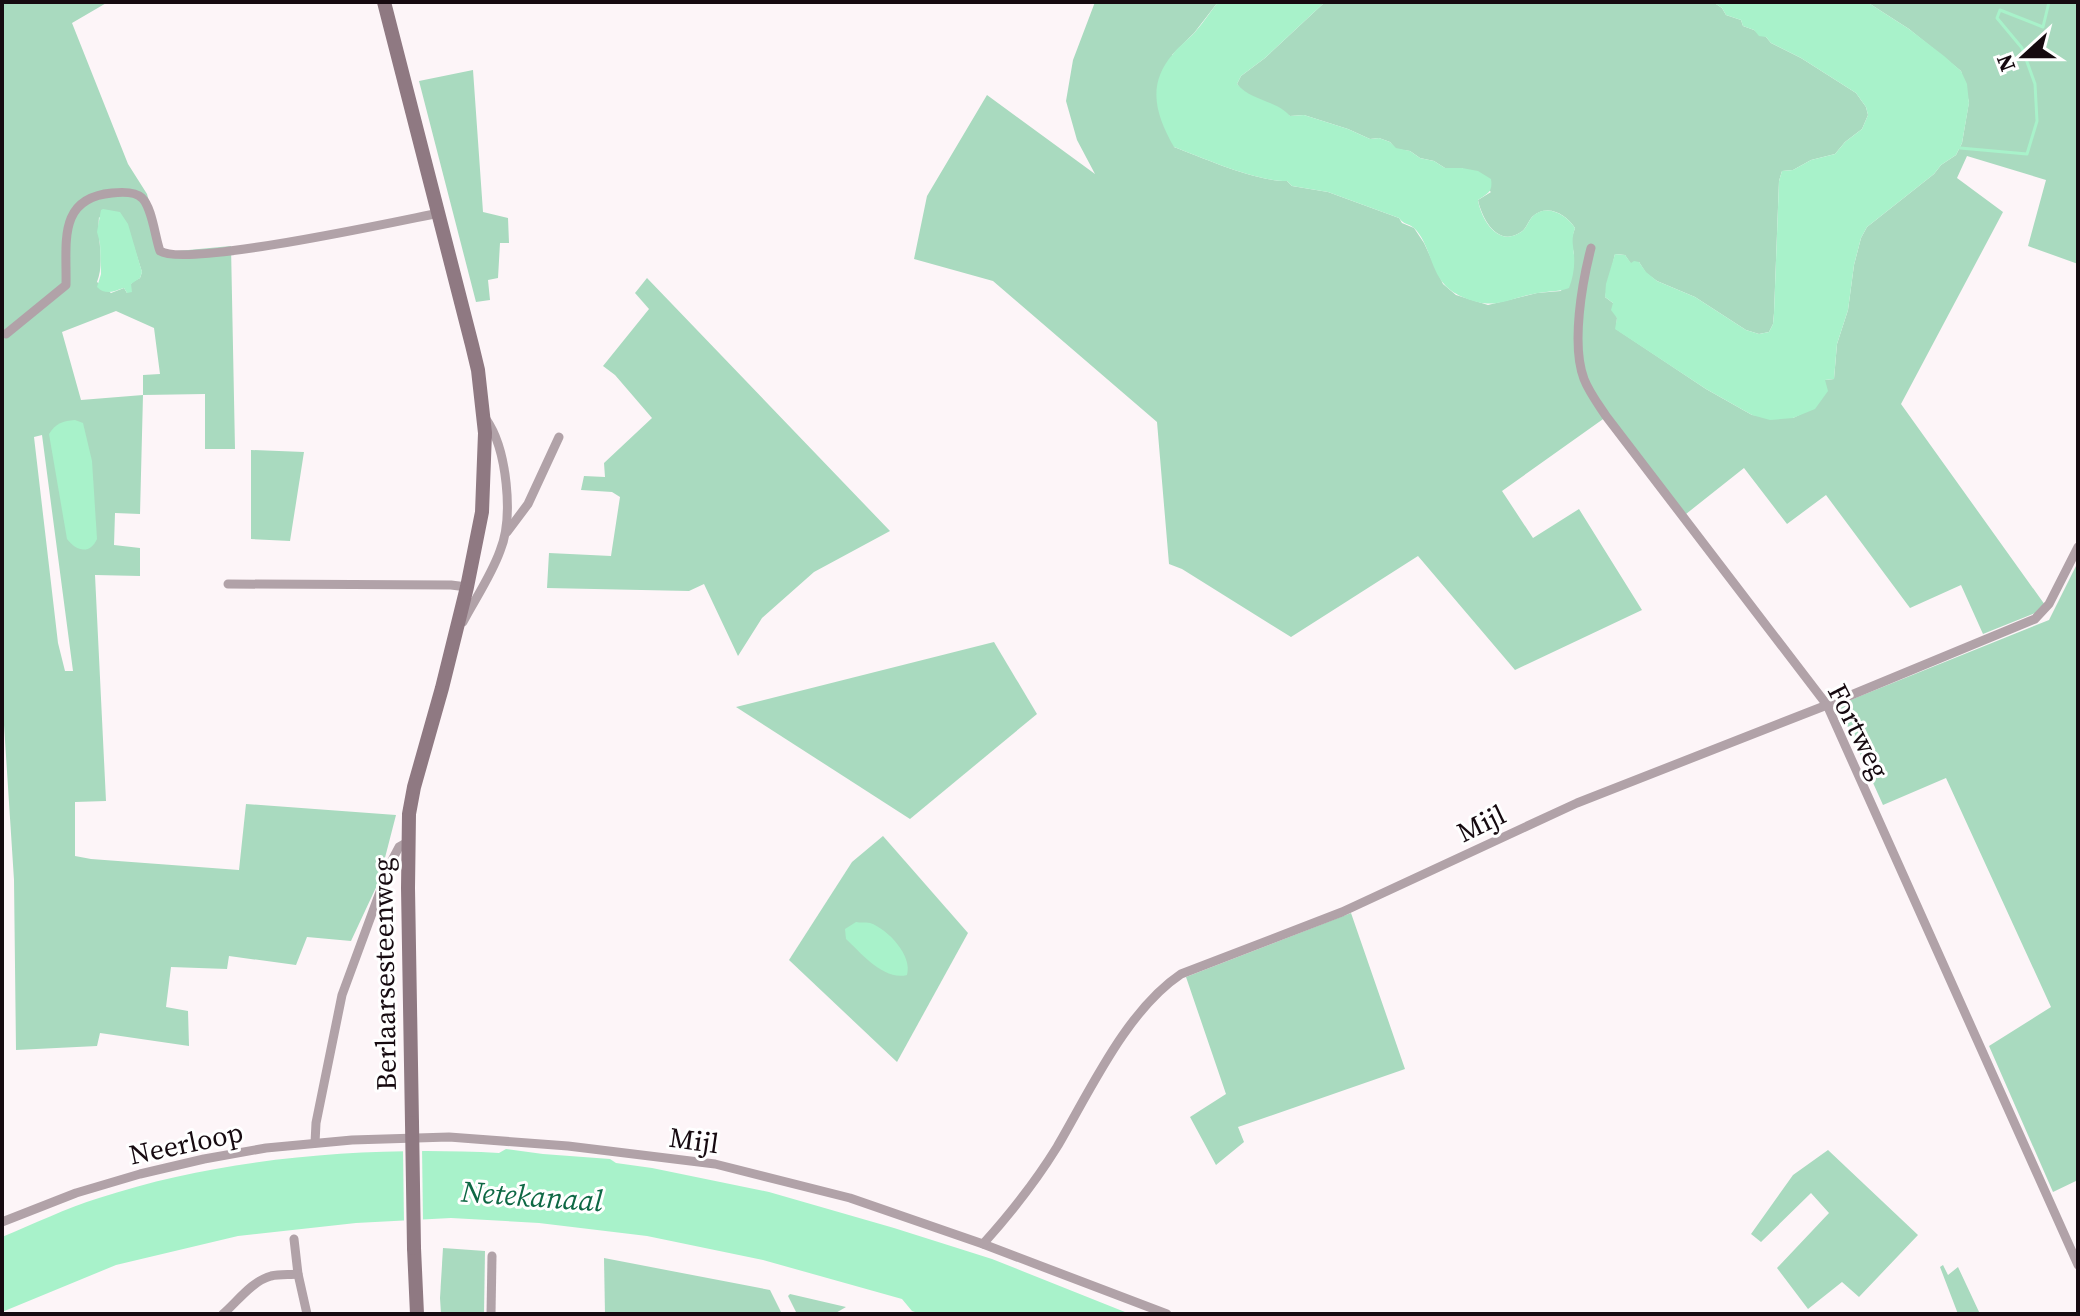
<svg xmlns="http://www.w3.org/2000/svg" width="2080" height="1316" font-family="'Source Serif 4',serif">
<style>
.green{fill:#a9dabf;fill-rule:evenodd}
.water{fill:#a8f2ca}
.pier{fill:#fdf5f8}
.lines{fill:none;stroke-linecap:round;stroke-linejoin:round}
.stream{stroke:#a8f2ca;stroke-width:3}
.street{stroke:#b1a2a8;stroke-width:9}
.secondary{stroke:#8f7982;stroke-width:14}
.secondary-bridge{stroke:#8f7982;stroke-width:14}
.labels{text-anchor:middle;dominant-baseline:central;stroke-width:6;stroke-linejoin:round;paint-order:stroke}
.street-label{font-size:28px;fill:#160a10;stroke:#fff}
.water-label{font-size:30px;font-style:italic;fill:#0e6844;stroke:#fff}
</style>
<rect width="100%" height="100%" fill="#fdf5f8"/>
<!-- green -->
<g class="green">
<path d="M2 2H108L72 23 128 164 147 194 161 247 167 252 231 246 235 449H205V394L143 395 140 514 115 513 114 545 140 548V576L95 575 106 801 75 802V856L91 859 239 870 246 804 396 815 379 881 351 941 307 937 296 965 229 956 227 969 171 967 166 1007 188 1011 189 1046 100 1033 97 1046 16 1050 14 880 2 694ZM99 217 134 247 142 272 140 278 132 282 127 293 124 288 111 293 97 282C105 263 97 237 99 217ZM116 311 154 328 160 374 143 375V395L81 400 62 332ZM42 435 73 671H65L58 643 34 437Z"/>
<path d="M1095 2H1218L1194 33 1172 55 1174 147C1206 159 1254 181 1287 181L1292 186 1328 192 1399 218 1402 223 1414 228 1424 243 1443 284 1456 295 1488 305 1537 293 1561 291 1574 254 1571 240 1575 228C1566 214 1547 203 1532 217 1528 222 1526 229 1521 232 1498 248 1482 219 1478 200L1491 192 1462 168H1445L1434 161 1420 158 1410 151 1396 149 1390 142 1379 138 1370 139 1348 129 1304 115 1290 116 1244 93 1237 84 1241 76 1265 58 1325 2H1713L1722 8 1726 15 1741 20 1743 26 1754 30 1766 37 1771 43 1801 58 1856 93 1866 107 1868 115 1862 129 1845 142 1835 154 1811 160 1793 170 1782 171 1779 181 1774 313 1773 324 1769 332 1759 334 1746 330 1695 297 1657 281 1646 273 1639 262 1631 264 1625 255 1615 254 1605 297 1613 303 1617 318 1616 329 1706 389 1752 415 1793 418 1807 411 1825 380 1834 379 1837 344 1848 310 1854 265 1861 238 1867 227 1934 174 1941 165 1956 155 1962 143 1969 102 1961 71 1909 29 1867 2H2078V264L2028 246 2046 180 1967 156 1957 178 2003 212 1901 404 2045 605 2035 613 1983 634 1961 585 1910 608 1826 495 1787 524 1744 468 1686 514 1606 417 1502 491 1533 538 1579 509 1642 610 1515 670 1418 556 1291 637 1182 569 1169 564 1157 422 993 281 914 259 927 196 987 95 1095 174 1077 140 1066 101 1073 60Z"/>
<polygon points="473,70 483,212 508,218 509,243 500,243 498,278 488,280 490,300 476,302 419,81"/>
<polygon points="647,278 890,531 814,572 762,618 738,656 704,584 689,591 547,588 549,553 611,556 620,497 612,492 581,490 584,476 605,477 604,463 652,418 615,375 603,366 649,309 635,293"/>
<polygon points="251,450 304,452 290,541 251,539"/>
<polygon points="2078,562 2078,1180 2053,1192 1989,1046 2051,1007 1946,778 1883,805 1838,705 2049,620"/>
<polygon points="994,642 1037,714 910,819 736,707"/>
<polygon points="883,836 968,933 897,1062 789,960 852,862"/>
<polygon points="1351,913 1405,1069 1238,1127 1244,1142 1216,1165 1190,1117 1226,1094 1186,977"/>
<polygon points="1828,1150 1918,1235 1859,1297 1842,1282 1808,1309 1777,1268 1829,1213 1811,1193 1761,1242 1751,1234 1793,1175"/>
<polygon points="443,1248 485,1251 484,1314 441,1314 440,1298"/>
<polygon points="604,1258 770,1290 782,1314 605,1314"/>
<polygon points="1943,1265 1948,1275 1958,1267 1980,1314 1958,1314 1940,1267"/>
<polygon points="790,1294 846,1307 834,1314 797,1314 788,1296"/>
</g>
<!-- water -->
<g class="water">
<path d="M1218 2H1325L1265 58 1241 76 1237 84C1251 101 1276 100 1290 116L1304 115 1348 129 1370 139 1379 138 1390 142 1396 148 1410 151 1420 158 1434 161 1445 168H1462L1478 171 1491 179C1493 192 1488 193 1478 200 1481 219 1498 248 1521 232 1526 229 1528 222 1532 217 1546 203 1566 214 1575 228 1571 241 1573 242 1574 255 1575 266 1573 278 1569 288 1559 292 1549 291 1538 293 1507 298 1496 311 1465 298 1457 295 1449 290 1444 284 1430 268 1429 242 1414 228 1408 223 1404 225 1399 218L1328 192 1292 186 1287 181C1254 181 1206 159 1174 147 1156 115 1146 85 1173 54 1179 46 1188 40 1195 32 1203 23 1210 12 1218 2Z"/>
<polygon points="1713,2 1867,2 1909,29 1944,56 1961,71 1967,84 1969,103 1962,143 1956,155 1941,165 1934,174 1867,227 1861,238 1854,265 1848,310 1837,344 1834,379 1825,380 1828,391 1815,409 1793,418 1770,420 1752,415 1706,389 1615,329 1617,318 1611,310 1613,303 1605,297 1606,284 1615,254 1625,255 1631,263 1634,261 1639,262 1646,272 1657,281 1695,297 1746,330 1759,334 1769,332 1773,324 1774,313 1779,181 1782,171 1793,170 1811,160 1835,154 1845,142 1862,129 1868,115 1866,107 1856,93 1801,58 1771,43 1766,37 1759,36 1754,30 1743,26 1741,20 1726,15 1722,8"/>
<path d="M103 209 120 212 128 224 142 272 140 278 131 284 132 292 127 293 124 288C114 291 106 296 97 287L101 274 100 243 97 232 101 210Z"/>
<path d="M75 420 83 423 92 461 97 539C90 555 76 551 67 539L49 434C56 423 63 421 75 420Z"/>
<path d="M856 922C860 923 865 922 870 923 888 929 913 956 907 975 884 981 861 953 846 939L845 929Z"/>
<path d="M506 1149 543 1154 610 1159 616 1163 652 1168 769 1192 894 1228 992 1259 1130 1314H921L912 1311 902 1299 763 1260 647 1236 539 1223 451 1218 356 1223 238 1236 116 1265 2 1312V1237C34 1224 66 1208 99 1198 223 1157 369 1146 499 1153Z"/>
</g>
<!-- pier -->
<polygon class="pier" points="403,1147 422,1147 423,1223 404,1224"/>
<g class="lines">
<!-- stream -->
<polyline class="stream" points="1960,148 2027,154 2037,121 2035,84 2022,48 1997,18 2000,10 2043,27 2049,2"/>
<!-- street -->
<g class="street">
<path d="M1591 248C1582 283 1571 345 1584 379 1589 392 1598 404 1606 416L1827 705 2078 1265"/>
<path d="M6 334 66 285C67 243 57 198 112 193 121 192 135 191 142 198 152 207 155 237 160 251 185 268 398 221 439 213"/>
<polyline points="507,532 528,504 559,437"/>
<polyline points="228,584 451,585 467,587"/>
<path d="M463 622C475 599 491 576 500 551 514 517 507 449 486 419"/>
<polyline points="315,1143 316,1123 342,995 391,862 399,847 408,842"/>
<polyline points="2,1222 76,1193 140,1174 204,1159 266,1148 352,1140 449,1137 568,1146 715,1164 850,1198 983,1244 1167,1314"/>
<polyline points="294,1239 298,1274 307,1314"/>
<path d="M983 1244C1010 1214 1036 1181 1057 1147 1090 1091 1126 1011 1181 974L1342 912 1577 803 1827 705 2035 619 2049 604 2078 547"/>
<path d="M223 1314C237 1302 252 1281 271 1276 280 1274 290 1275 298 1274"/>
<polyline points="491,1314 492,1256"/>
</g>
<!-- secondary -->
<g class="secondary">
<polyline points="384,2 472,345 478,370 485,433 482,512 467,587 442,688 414,787 409,814 408,888 412,1123"/>
<polyline points="414,1248 417,1314"/>
</g>
<!-- secondary-bridge -->
<polyline class="secondary-bridge" points="412,1123 414,1248"/>
</g>
<g class="labels">
<!-- street labels -->
<g class="street-label">
<text transform="translate(1859 731) rotate(63)">Fortweg</text>
<text transform="translate(1481 823) rotate(-26)">Mijl</text>
<text transform="translate(384 974) rotate(-91)">Berlaarsesteenweg</text>
<text transform="translate(694 1140) rotate(8)">Mijl</text>
<text transform="translate(186 1143) rotate(-12)">Neerloop</text>
</g>
<!-- water labels -->
<g class="water-label">
<text transform="translate(532 1196) rotate(4)">Netekanaal</text>
</g>
</g>
<!-- border -->
<rect width="2080" height="1316" fill="none" stroke="#160a10" stroke-width="8"/>
<!-- north arrow -->
<g transform="translate(2024 56) rotate(249)" stroke="#ffffff" stroke-width="6" paint-order="stroke">
<path d="M0-6L14 30L0 20L-14 30Z" fill="#160a10"/>
<text y="-12" font-size="22" font-weight="bold" text-anchor="middle" fill="#160a10">N</text>
</g>
</svg>
